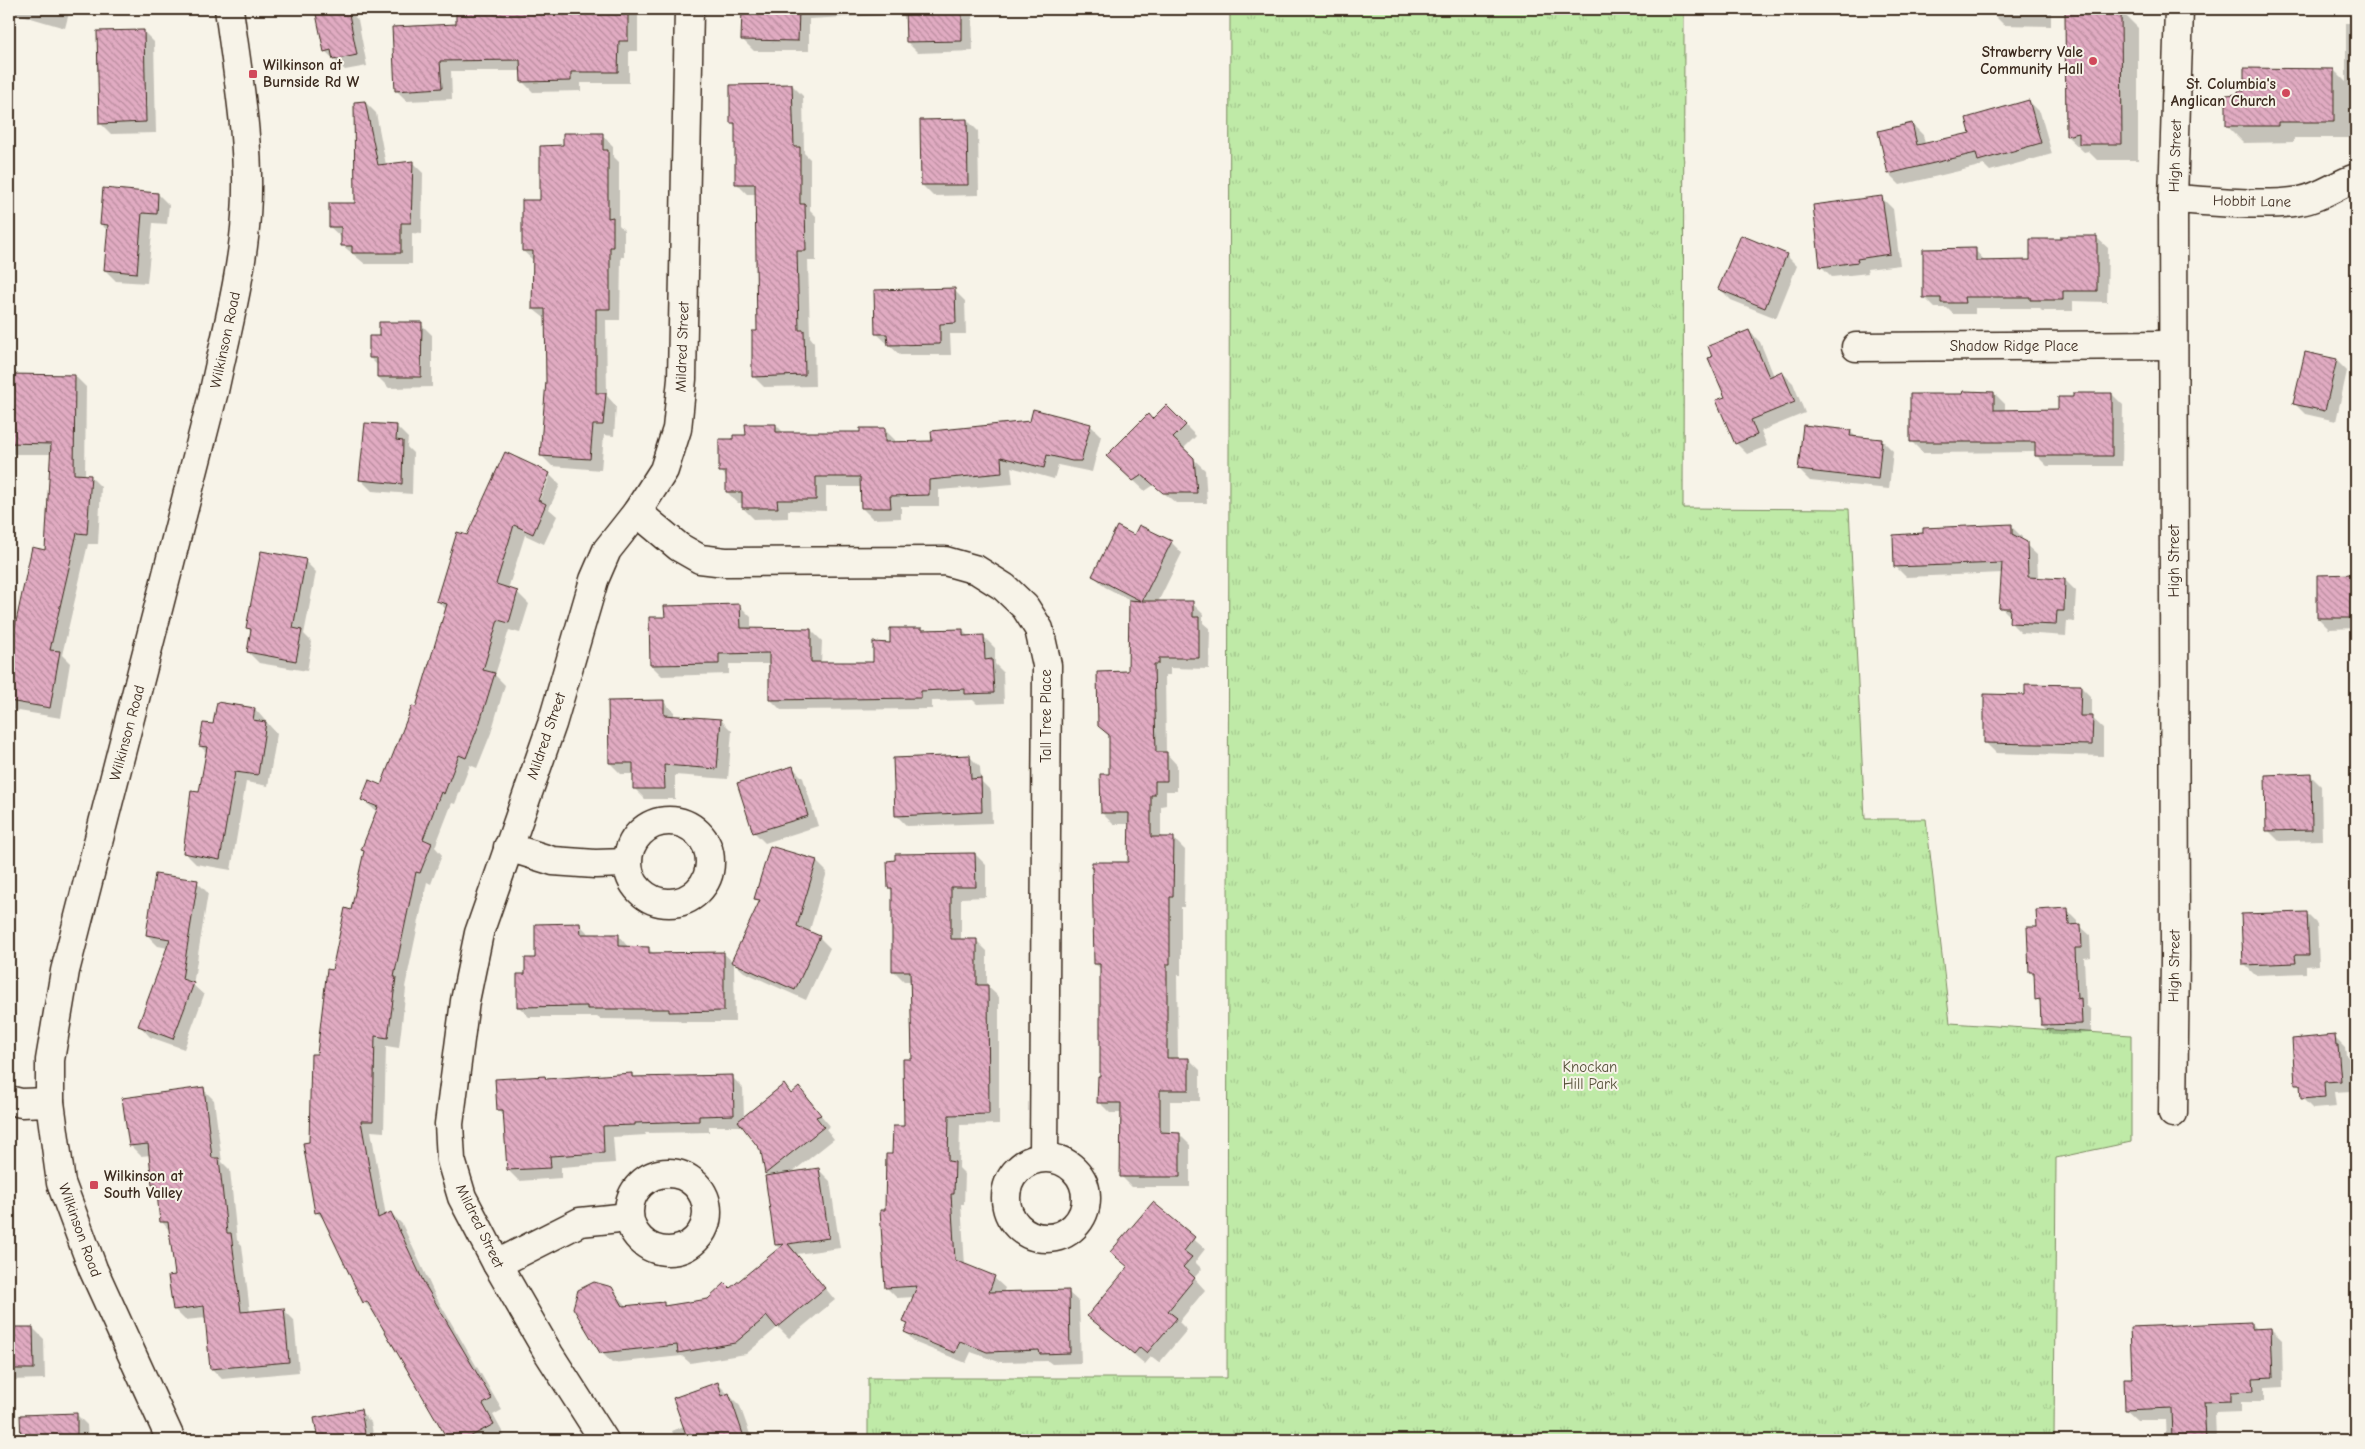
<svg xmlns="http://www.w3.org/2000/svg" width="2365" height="1449" font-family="'Comic Neue',sans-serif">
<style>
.park{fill:url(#park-tufts);stroke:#7d8a62}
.shadow{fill:#0003;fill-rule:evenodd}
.building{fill:url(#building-back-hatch);stroke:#3b2a1e}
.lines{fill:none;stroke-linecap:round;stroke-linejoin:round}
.minor-casing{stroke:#3b2a1e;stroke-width:31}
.minor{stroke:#f7f3e8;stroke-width:28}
.poi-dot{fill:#d1495b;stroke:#f7f3e8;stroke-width:2}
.labels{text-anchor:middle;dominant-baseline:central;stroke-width:4;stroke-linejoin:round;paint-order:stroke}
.poi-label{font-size:15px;font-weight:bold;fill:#3b2a1e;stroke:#f7f3e8;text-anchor:end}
.street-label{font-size:15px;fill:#3b2a1e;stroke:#f7f3e8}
.park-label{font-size:15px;fill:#555039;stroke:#f7f3e8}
</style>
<defs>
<pattern id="park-tufts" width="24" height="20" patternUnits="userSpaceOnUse" patternTransform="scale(1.25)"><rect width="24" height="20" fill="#bfeaa7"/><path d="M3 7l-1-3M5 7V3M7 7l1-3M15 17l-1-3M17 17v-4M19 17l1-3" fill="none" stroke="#a5c98f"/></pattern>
<pattern id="building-back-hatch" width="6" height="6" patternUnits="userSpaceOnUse" patternTransform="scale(1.25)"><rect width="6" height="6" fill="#e1abc2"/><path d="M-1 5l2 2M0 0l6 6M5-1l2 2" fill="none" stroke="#b88b9d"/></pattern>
</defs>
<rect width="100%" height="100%" fill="#f7f3e8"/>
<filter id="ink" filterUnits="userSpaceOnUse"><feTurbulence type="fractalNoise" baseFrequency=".02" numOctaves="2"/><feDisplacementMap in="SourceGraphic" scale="10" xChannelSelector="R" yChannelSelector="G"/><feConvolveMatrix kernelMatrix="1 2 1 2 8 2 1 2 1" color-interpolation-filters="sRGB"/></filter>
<g filter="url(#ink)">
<!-- park -->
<polygon class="park" points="1230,9 1684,9 1683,508 1849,509 1865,819 1926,819 1950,1023 2131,1035 2131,1142 2056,1158 2054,1440 868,1440 868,1378 1227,1378"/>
<!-- shadow -->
<g class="shadow">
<polygon points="9,9 70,9 65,28 14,13 9,30"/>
<polygon points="347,9 358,20 367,66 345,70 325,51"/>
<polygon points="457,9 638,9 638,51 629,51 629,83 581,83 581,91 533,92 522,81 522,71 451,71 452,99 407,101 396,90 457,25"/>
<polygon points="743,9 881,9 881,15 809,19 809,51 754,51 743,40"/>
<polygon points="906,9 972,9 973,51 918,53 907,42"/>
<polygon points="1993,9 2051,9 2051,26 2004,25 1993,14"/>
<polygon points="2066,9 2111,9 2114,11 2121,11 2138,28 2138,160 2097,160 2088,151 2084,152 2067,136"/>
<polygon points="2346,23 2356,23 2356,98 2350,92 2350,138 2294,138 2294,142 2244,143 2227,126 2239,96 2334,70 2346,82"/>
<polygon points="143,31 154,42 156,133 111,134 100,123"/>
<polygon points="792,85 803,96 804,153 810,159 810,210 816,216 816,261 808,261 810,337 814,342 815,386 764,387 753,376 759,332 757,194 747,194 736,183 736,127 732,123"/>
<polygon points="2029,101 2040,112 2052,154 1990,171 1984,165 1900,185 1889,174 1912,124 1923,135 1925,144 1972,134"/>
<polygon points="365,102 376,113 386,165 412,162 423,173 422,234 412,233 412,264 365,264 342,245 342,238 330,227 357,204"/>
<polygon points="967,120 978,131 979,195 933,196 922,185"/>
<polygon points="602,135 613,146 613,156 619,162 619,225 624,230 624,257 621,257 620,320 606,320 607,396 616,406 614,436 604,435 601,470 552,466 541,455 547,381 547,320 533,309 534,261 523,251 565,147"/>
<polygon points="158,194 169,205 167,224 153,223 147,283 116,281 105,270 108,231 101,224"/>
<polygon points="1882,198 1893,209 1900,265 1867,269 1868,273 1832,277 1821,266"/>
<polygon points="2097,238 2108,248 2107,302 2073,301 2073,311 2042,311 2039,308 1975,308 1975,314 1953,314 1947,308 1935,308 1924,297 1975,250 1986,262 2031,262"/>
<polygon points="1786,255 1797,266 1776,318 1731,300 1720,289"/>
<polygon points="954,290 965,301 966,334 950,334 951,355 900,355 877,334"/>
<polygon points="421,324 432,335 432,387 389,388 378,377 378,366 370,358 380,337"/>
<polygon points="1749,331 1760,342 1774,376 1782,372 1793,383 1805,413 1761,431 1767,446 1747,454 1736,443 1726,398"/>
<polygon points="2336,360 2347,371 2336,421 2305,414 2294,403"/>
<polygon points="9,376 75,376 86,387 85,476 90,476 101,487 98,544 88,544 62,655 70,663 61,718 13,710 9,706 9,661 13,636 46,552 52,454 9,454"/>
<polygon points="1994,393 2005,404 2005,411 2059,411 2112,394 2123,405 2122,466 2047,466 2036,455 2036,452 1923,453 1912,442 1912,395"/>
<polygon points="1153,420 1185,425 1196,436 1183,449 1205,470 1207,503 1176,503 1154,485 1145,491 1119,467"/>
<polygon points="776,425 784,433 861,434 884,429 895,440 895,443 933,442 1090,425 1101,436 1092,472 1058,465 1054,479 1011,467 1013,484 939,490 939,506 901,506 901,518 873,519 862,508 862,487 826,487 826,511 788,510 788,518 754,519 743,508 743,503 738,503 727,492 727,478 721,471 734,440"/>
<polygon points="397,427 408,438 407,447 413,453 412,494 372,491 361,480"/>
<polygon points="1850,431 1857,438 1882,440 1893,451 1889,489 1810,481 1799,470"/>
<path d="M549 474 560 485 549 509 557 516 544 544 525 535 508 589 518 593 529 604 520 633 509 630 495 675 505 685 491 733 477 768 470 765 455 804 452 803 435 847 442 855 431 884 427 882 405 987 406 989 399 1048 386 1046 384 1132 371 1131 386 1216 391 1213 402 1224 435 1295 502 1410 493 1415 504 1435 494 1440H449L375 1313 364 1302 327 1222 316 1212 310 1143 318 1055 333 971 352 911 365 852 362 850 377 812 363 800 382 786 417 709 447 610 437 601 468 537ZM547 477H550L536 507 534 506Z"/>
<polygon points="2011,526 2022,537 2022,541 2037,555 2038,579 2065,580 2076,591 2074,622 2067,621 2066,636 2021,633 2010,622 2011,617 2001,607 2003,573 1906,577 1895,566"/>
<polygon points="1135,537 1171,542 1182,553 1158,602 1192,603 1203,614 1203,623 1210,629 1209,669 1170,668 1170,675 1165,675 1166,753 1177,765 1177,791 1166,791 1166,805 1161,806 1161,839 1174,839 1185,850 1184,907 1181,907 1181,975 1177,975 1178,1059 1189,1059 1200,1070 1200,1101 1170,1101 1170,1134 1179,1134 1190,1145 1190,1187 1132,1187 1121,1176 1122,1113 1110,1113 1099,1102 1101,1077 1101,969 1095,964 1129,863 1130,824 1113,824 1102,813 1110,775 1110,737 1099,725 1129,672 1134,602 1105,587 1094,576"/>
<polygon points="305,561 316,572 304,634 312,642 307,671 259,663 248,652 251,632 248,628"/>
<polygon points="2318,576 2356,576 2356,628 2329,629 2318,618"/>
<polygon points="740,606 751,617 751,630 811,630 822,641 821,663 874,664 891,644 923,632 962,630 969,637 984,637 995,648 995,664 1003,672 1004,703 977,704 973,700 932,701 932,709 781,710 770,699 770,664 729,664 729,674 662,676 651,665 666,619"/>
<polygon points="2080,686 2091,697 2091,717 2103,728 2103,756 1996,753 1985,742 2027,697"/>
<polygon points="663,701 674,712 674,717 721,720 732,731 728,779 675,775 675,799 645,799 634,788 634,774 621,774 610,763"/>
<polygon points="2354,705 2356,705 2356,744 2354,741"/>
<polygon points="255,709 277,734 268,786 246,782 231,870 196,864 185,853 200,793 207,753 200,746 214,726"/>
<polygon points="969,756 980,767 981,781 991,791 992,823 907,826 896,815"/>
<polygon points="792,767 803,778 818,826 765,843 754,832"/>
<polygon points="2310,775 2321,786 2322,840 2279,841 2268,830"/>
<polygon points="975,854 986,865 986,897 961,898 961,940 976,940 987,951 987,986 999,997 999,1124 960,1125 959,1168 965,1174 964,1204 961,1204 965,1266 994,1278 1005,1288 1003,1293 1068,1292 1079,1302 1081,1363 1052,1364 1048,1361 999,1362 971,1352 966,1363 916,1343 905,1332 908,1326 904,1322 914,1297 897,1298 886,1287 886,1211 894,1156 905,1127 913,1060 912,981 904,981 893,970 893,892 889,888"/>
<polygon points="816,861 827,872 809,933 819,937 830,948 806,1000 744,972 734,963 735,1022 681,1022 678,1020 600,1019 597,1017 529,1017 518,1006 527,975 537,959 580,925 590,935 618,935 629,948 648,948 654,954 723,953 733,962 760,903 756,898"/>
<polygon points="197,882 208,893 193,985 204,995 184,1049 150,1037 140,1026 168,948 158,946 147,935"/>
<polygon points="2067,910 2077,920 2077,926 2080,926 2090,935 2091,957 2084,958 2086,1005 2091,1010 2091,1033 2052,1035 2042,1025 2042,1004 2037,999 2036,977 2030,972 2038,928"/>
<polygon points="2306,913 2317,924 2319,965 2306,966 2306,973 2255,975 2244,964"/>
<polygon points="2354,914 2356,914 2356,945 2355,944"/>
<polygon points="2334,1037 2345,1048 2346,1055 2349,1058 2351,1091 2334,1092 2336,1107 2313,1109 2302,1098 2301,1088 2297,1084"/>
<polygon points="632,1074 635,1078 732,1077 743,1088 744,1118 784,1086 792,1094 799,1089 830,1126 826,1129 834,1139 790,1174 819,1170 830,1181 840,1248 797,1254 835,1300 789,1338 778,1327 746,1354 690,1363 682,1356 612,1363 601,1352 611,1288 627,1306 663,1303 666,1306 708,1300 730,1290 780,1249 776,1245 769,1177 766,1174 763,1150 743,1126 709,1126 709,1132 645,1133 646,1135 613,1137 615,1163 561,1167 561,1178 519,1181 508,1170 505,1117 498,1110 545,1077 548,1080"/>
<polygon points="203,1089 214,1100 222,1162 230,1170 237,1240 242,1245 250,1312 283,1309 294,1320 299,1372 222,1379 211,1368 206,1318 185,1320 174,1309 176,1276 170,1231 162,1222 158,1189 153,1184 151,1155 141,1156 130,1145"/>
<polygon points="1153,1204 1205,1249 1195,1262 1202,1269 1194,1278 1205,1290 1179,1322 1187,1330 1159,1363 1151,1357 1145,1364 1088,1316 1129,1268 1112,1252"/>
<polygon points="9,1295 15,1301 16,1328 33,1328 44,1339 45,1379 9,1380"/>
<polygon points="2251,1324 2257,1330 2271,1329 2282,1340 2283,1387 2264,1388 2264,1402 2241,1402 2241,1412 2215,1413 2216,1440 2166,1440 2165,1420 2137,1420 2126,1410"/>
<polygon points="718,1384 740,1406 752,1440 676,1440 672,1431 684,1426"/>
<polygon points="360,1411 371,1422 374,1440 319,1440 315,1419"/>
<polygon points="76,1414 87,1425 88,1440 22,1440 21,1416"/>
</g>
<!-- building -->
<g class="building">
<polygon points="348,9 357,55 333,60 331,50 324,52 316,14"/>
<polygon points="456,9 628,9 628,41 619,41 618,72 571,72 571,81 521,82 520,60 440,61 442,88 395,91 392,27 456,24"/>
<polygon points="742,9 799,9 798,41 741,40"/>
<polygon points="905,9 962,9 962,41 906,42"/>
<polygon points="2065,9 2121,10 2122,144 2079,144 2079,133 2066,136"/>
<polygon points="144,30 146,122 99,124 97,31"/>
<polygon points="2244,68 2334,69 2334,122 2278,122 2278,126 2226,126 2226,95 2238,94 2238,91 2244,91"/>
<polygon points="792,84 794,147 800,147 800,204 805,204 806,251 797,251 799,330 804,330 805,375 752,377 752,331 757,331 755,184 735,184 735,123 730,123 730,85"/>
<polygon points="2029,100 2041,143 1978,161 1976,153 1888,174 1878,131 1912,123 1917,145 1970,133 1966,118"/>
<polygon points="365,101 378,165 413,161 411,223 401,223 401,253 352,253 352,246 341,246 341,227 329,227 329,203 355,203 354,102"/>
<polygon points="967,119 968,185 921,185 920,120"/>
<polygon points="563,133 603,133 603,150 608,150 608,218 613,217 613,247 610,247 610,309 596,309 596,393 606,393 603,425 593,425 590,459 540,456 546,381 545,309 532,309 533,251 522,251 522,200 540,200 540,146 563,145"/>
<polygon points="103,188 158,193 157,214 142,213 137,273 104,270 108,225 100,224"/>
<polygon points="1882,196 1890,254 1857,259 1858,262 1820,267 1813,205"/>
<polygon points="1741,235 1787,254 1765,308 1718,289"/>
<polygon points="2061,236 2097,236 2097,291 2063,291 2063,300 2030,300 2030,297 1964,297 1965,303 1941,303 1941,298 1923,298 1923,249 1976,248 1976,261 2030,260 2030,239 2061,239"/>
<polygon points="955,288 956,323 940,324 940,344 888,345 887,334 875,334 874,290"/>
<polygon points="379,322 422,322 421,377 377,377 377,358 369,358 369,336 379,336"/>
<polygon points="1749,330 1769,377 1782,371 1795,402 1751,420 1757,435 1735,444 1716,400 1725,397 1708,358 1712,357 1708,346"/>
<polygon points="2305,352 2337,359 2325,411 2293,404"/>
<polygon points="9,374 75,375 74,474 91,475 87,534 77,533 50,650 60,651 50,708 9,701 9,654 32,547 45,550 51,444 9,443"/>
<polygon points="1964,391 1994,392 1994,410 2058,409 2058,397 2073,397 2073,393 2112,393 2112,456 2035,456 2035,442 1910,442 1910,394 1963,394"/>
<polygon points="1166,405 1186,425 1173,438 1194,458 1197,493 1163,493 1142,475 1133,481 1106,456 1148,414 1152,419"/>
<polygon points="1033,409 1091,424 1081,461 1072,461 1047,455 1044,468 1001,457 1002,473 929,480 929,495 890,496 891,508 861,508 860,477 816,477 816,500 777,500 778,508 742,508 742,492 726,492 726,472 719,472 719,439 733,439 733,435 746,435 745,424 776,424 776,432 860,432 860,428 885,428 885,442 932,441 931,431 1030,421"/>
<polygon points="365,423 397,425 396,440 403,441 402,484 359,480"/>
<polygon points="1803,425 1851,430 1850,436 1882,439 1878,479 1798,470"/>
<polygon points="505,452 550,473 538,500 546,504 533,534 514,525 496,584 518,591 509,623 498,620 483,670 495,673 480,722 466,758 459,755 444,794 441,792 423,839 432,843 420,873 416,872 394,977 396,977 388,1038 375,1036 373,1121 361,1121 378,1218 391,1212 424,1283 492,1399 483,1404 494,1424 464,1440 448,1440 367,1301 363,1303 320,1212 315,1213 303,1143 309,1142 311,1054 317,1054 327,969 332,970 345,908 351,910 364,851 361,850 378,807 361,800 369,780 381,785 412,706 416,707 447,604 436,601 457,532 467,535"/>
<polygon points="2012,524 2012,534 2027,542 2028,577 2065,579 2064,611 2057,611 2056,625 2009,623 2010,608 1999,608 2002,563 1894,567 1893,535 1923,533 1923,528"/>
<polygon points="1139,525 1172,541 1142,601 1193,601 1193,617 1199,617 1199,658 1159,658 1159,664 1154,664 1156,752 1167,752 1167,781 1155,781 1155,795 1151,795 1151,837 1174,837 1173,897 1170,897 1170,964 1167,964 1167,1058 1189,1058 1189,1090 1160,1090 1160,1132 1180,1133 1180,1177 1120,1177 1121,1103 1097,1103 1098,1076 1100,1076 1100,964 1094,964 1092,862 1128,862 1129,813 1101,813 1100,774 1109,774 1109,735 1098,726 1097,672 1128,671 1129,600 1141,601 1092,576 1117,526 1134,535"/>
<polygon points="261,551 306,559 293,628 302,630 296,661 247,652 251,629 246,628"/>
<polygon points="2356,574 2356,618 2317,618 2317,575"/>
<polygon points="740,604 741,628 811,629 811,662 873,662 873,642 890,643 890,628 922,628 922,630 963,629 963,636 984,635 985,660 992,659 994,693 965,694 965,689 921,691 921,698 769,700 769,653 719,654 719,664 650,665 649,617 665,617 664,606"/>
<polygon points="2025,684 2081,685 2080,716 2093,716 2092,745 1984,743 1984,694 2025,695"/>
<polygon points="664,700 664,715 721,719 717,769 664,765 665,789 633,789 633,763 609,763 608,701"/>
<polygon points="217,702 255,708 253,720 266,722 258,775 235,772 220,860 183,853 191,791 199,792 207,747 199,746 203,723 213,724"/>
<polygon points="970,755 971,779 981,778 982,812 895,816 893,758"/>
<polygon points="793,766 808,816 753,833 737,783"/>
<polygon points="2311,773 2312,830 2266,831 2265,775"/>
<polygon points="770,846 817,860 797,926 820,936 795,990 731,962 760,900 754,899"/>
<polygon points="975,853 976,887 951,887 951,939 977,939 977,985 988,985 989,1114 949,1115 948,1161 955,1162 954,1194 951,1194 955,1260 995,1276 989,1292 1069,1290 1070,1353 1040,1354 1039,1350 987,1352 960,1341 955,1353 904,1332 908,1324 903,1322 917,1286 885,1288 880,1210 885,1210 886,1154 892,1154 893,1126 904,1126 903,1059 912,1059 910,971 892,971 892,888 888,888 887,861 895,860 895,854"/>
<polygon points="155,874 198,880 182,979 194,983 173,1039 138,1026 170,939 146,935"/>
<polygon points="2068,908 2069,925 2081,924 2082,948 2075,948 2077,999 2081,998 2082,1024 2041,1025 2040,999 2035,1000 2034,972 2029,972 2027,927 2037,927 2036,910"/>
<polygon points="2307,912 2309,955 2295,955 2296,963 2243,965 2241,914"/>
<polygon points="580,923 581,934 619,934 619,946 649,947 649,953 724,952 724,1011 669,1012 669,1009 587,1009 587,1006 517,1007 517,974 525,974 525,958 535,958 535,924"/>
<polygon points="2335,1035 2336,1046 2338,1046 2341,1081 2324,1082 2325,1097 2301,1099 2300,1084 2295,1084 2292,1039"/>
<polygon points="632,1073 632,1077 733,1075 734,1115 699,1116 699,1121 635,1123 635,1125 603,1126 604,1153 550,1156 551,1168 507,1170 503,1110 497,1110 495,1079 545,1076 546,1079"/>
<polygon points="784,1084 791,1094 799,1087 821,1115 816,1117 824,1127 765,1174 761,1151 738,1121"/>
<polygon points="204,1087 212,1158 219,1158 227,1233 231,1233 241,1312 284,1308 289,1362 210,1369 204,1306 173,1310 168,1276 175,1275 168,1222 160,1222 156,1184 152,1185 148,1144 129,1146 122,1098"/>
<polygon points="819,1168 829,1238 788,1244 825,1288 777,1328 767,1316 735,1343 678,1353 677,1345 600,1353 573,1308 578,1290 594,1282 612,1287 623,1306 664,1302 664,1306 708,1299 725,1283 730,1288 784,1244 775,1245 765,1176"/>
<polygon points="1153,1202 1195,1237 1184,1251 1192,1257 1183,1267 1195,1278 1168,1311 1177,1318 1147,1353 1140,1347 1134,1354 1087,1316 1128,1267 1110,1252"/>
<polygon points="2251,1322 2251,1329 2271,1328 2273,1377 2253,1378 2254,1391 2231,1392 2231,1401 2204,1402 2206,1440 2172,1440 2171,1408 2125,1410 2124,1378 2132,1378 2130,1327"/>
<polygon points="9,1327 33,1327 34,1369 9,1369"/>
<polygon points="718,1382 722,1396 729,1393 745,1440 688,1440 673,1398"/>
<polygon points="361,1409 366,1440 318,1440 314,1418"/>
<polygon points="77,1413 77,1440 21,1440 20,1415"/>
</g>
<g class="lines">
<!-- minor casing -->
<g class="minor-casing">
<g id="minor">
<path d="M2173 199C2211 201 2264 207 2300 201 2320 198 2337 184 2356 178"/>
<polyline points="1856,347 2173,345"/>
<polyline points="637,512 679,547 700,559 725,562 945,561 977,570 1004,587 1025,607 1039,629 1047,665 1044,1157"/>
<circle cx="669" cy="862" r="41"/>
<polyline points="508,847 553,861 595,864 627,863"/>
<polyline points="9,1100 21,1103 50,1102"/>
<polyline points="2173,1113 2175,957 2173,199 2179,9"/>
<circle cx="1046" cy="1198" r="40"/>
<circle cx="668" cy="1212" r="39"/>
<polyline points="497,1264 580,1222 629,1217"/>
<path d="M171 1440 93 1269 61 1183 50 1102V1060L65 971 214 391C226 334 242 275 246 216 251 147 238 77 229 9"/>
<polyline points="604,1440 549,1354 497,1264 462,1197 451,1160 449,1124 465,1001 479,933 552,724 594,580 607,550 637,512 664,470 677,429 682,379 689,9"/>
</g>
</g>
<!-- minor -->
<use href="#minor" class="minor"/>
</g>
</g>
<!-- markers -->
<g class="poi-dot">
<circle cx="2093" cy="61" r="5"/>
<rect x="248" y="69" width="10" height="10" rx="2.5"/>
<circle cx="2286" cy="93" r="5"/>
<rect x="89" y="1180" width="10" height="10" rx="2.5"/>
</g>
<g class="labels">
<!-- poi labels -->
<g class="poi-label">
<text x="2083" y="52">Strawberry Vale<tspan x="2083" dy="17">Community Hall</tspan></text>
<text x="263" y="65" text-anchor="start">Wilkinson at<tspan x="263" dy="17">Burnside Rd W</tspan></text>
<text x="2276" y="84">St. Columbia's<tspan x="2276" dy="17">Anglican Church</tspan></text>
<text x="104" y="1176" text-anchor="start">Wilkinson at<tspan x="104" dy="17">South Valley</tspan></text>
</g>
<!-- street labels -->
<g class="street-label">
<text transform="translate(2175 156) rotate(-88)">High Street</text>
<text transform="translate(2252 201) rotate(1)">Hobbit Lane</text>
<text transform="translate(225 340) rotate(-78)">Wilkinson Road</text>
<text x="2014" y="346">Shadow Ridge Place</text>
<text transform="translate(682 347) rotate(-88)">Mildred Street</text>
<text transform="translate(2174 561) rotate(-90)">High Street</text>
<text transform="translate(1046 716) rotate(-90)">Tall Tree Place</text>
<text transform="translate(127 733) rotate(-75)">Wilkinson Road</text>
<text transform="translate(546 736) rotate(-71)">Mildred Street</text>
<text transform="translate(2174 966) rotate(-89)">High Street</text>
<text transform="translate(480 1226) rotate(64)">Mildred Street</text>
<text transform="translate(80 1230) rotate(70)">Wilkinson Road</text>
</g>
<!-- park labels -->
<g class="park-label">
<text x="1590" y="1067">Knockan<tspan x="1590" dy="17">Hill Park</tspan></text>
</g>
</g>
<!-- margin -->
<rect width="2365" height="1449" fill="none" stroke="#f7f3e8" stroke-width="30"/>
<rect x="15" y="15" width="2335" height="1419" fill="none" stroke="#3b2a1e" stroke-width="2" filter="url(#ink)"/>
</svg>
